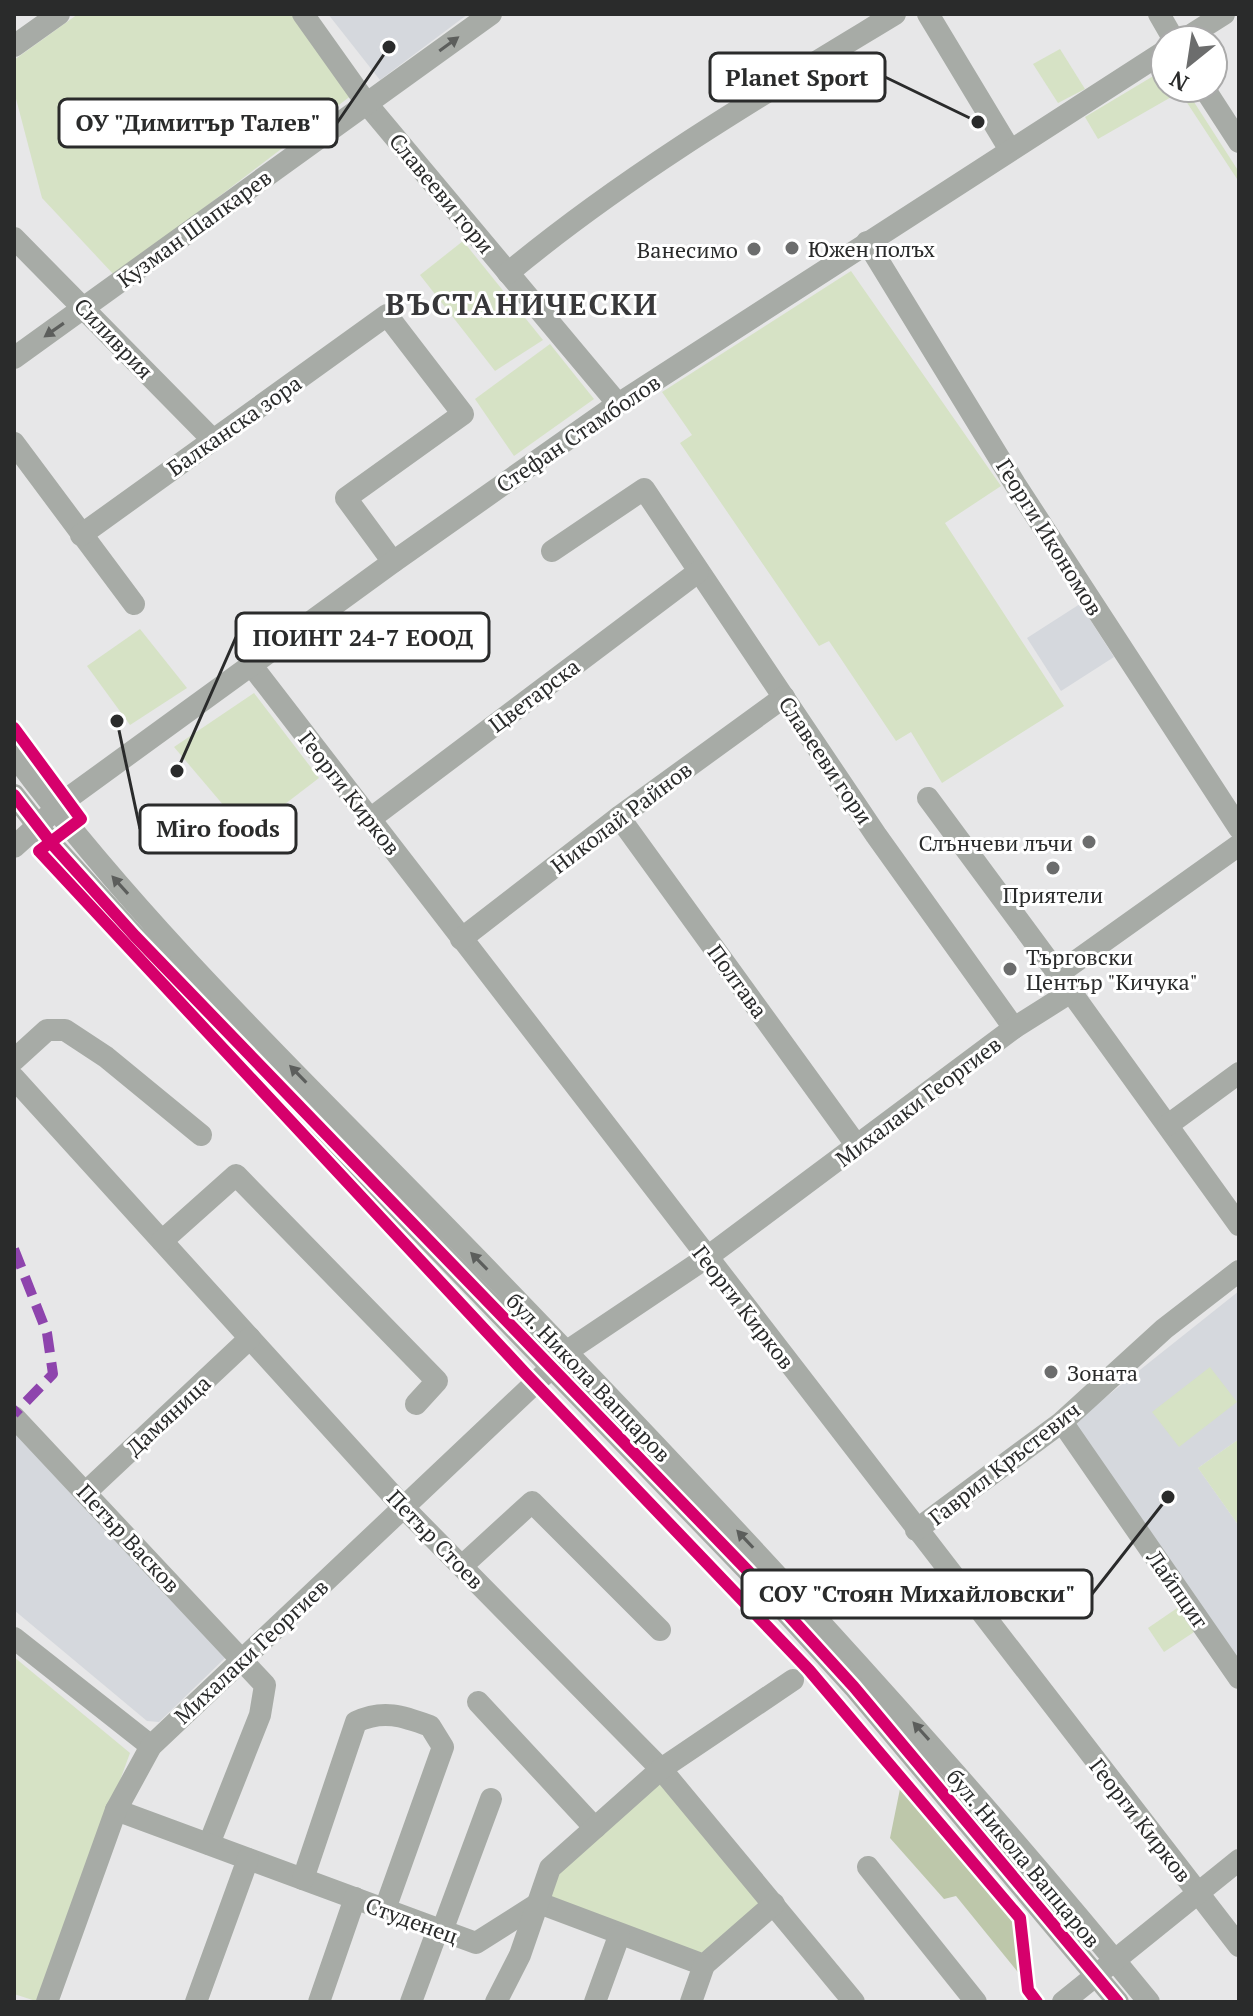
<svg xmlns="http://www.w3.org/2000/svg" width="1253" height="2016" font-family="'PT Serif',serif">
<style>
.built{fill:#d5d8dd}
.green{fill:#d6e2c5}
.forest{fill:#bdc7aa}
.lines{fill:none;stroke-linecap:round;stroke-linejoin:round}
.minor{stroke:#a7aba6;stroke-width:22}
.quiet{stroke:#8e44ad;stroke-width:10;stroke-dasharray:20 10;stroke-linecap:butt}
.cycleway-casing{stroke:#fff;stroke-width:17}
.cycleway{stroke:#d6006c;stroke-width:12}
.oneway{fill:#5c5e5c}
.poi-dot{fill:#6c6d6d;stroke:#fff;stroke-width:3}
.labels{text-anchor:middle;dominant-baseline:central;stroke-width:6;stroke-linejoin:round;paint-order:stroke}
.street-label{font-size:22px;fill:#2a2b2b;stroke:#fff}
.poi-label{font-size:22px;fill:#2a2b2b;stroke:#fff;text-anchor:start}
.district-label{font-size:30px;font-weight:bold;letter-spacing:2px;fill:#38383a;stroke:#fff}
.leader{fill:none;stroke:#2a2b2b;stroke-width:3}
.callout-dot{fill:#2a2b2b;stroke:#fff;stroke-width:3}
.callout{fill:#fff;stroke:#2a2b2b;stroke-width:3}
.callout-label{font-size:24px;text-anchor:middle;font-weight:bold;fill:#2a2b2b}
</style>
<rect width="100%" height="100%" fill="#e7e7e8"/>
<!-- built -->
<g class="built">
<polygon points="328,14 468,14 380,80"/>
<polygon points="1080,604 1114,657 1061,691 1027,638"/>
<polygon points="1239,1291 1239,1439 1198,1468 1239,1526 1239,1664 1067,1428"/>
<polygon points="14,1426 226,1657 159,1722 147,1721 14,1610"/>
</g>
<!-- green -->
<g class="green">
<polygon points="78,14 291,14 352,95 115,276 42,198 14,91 14,60"/>
<polygon points="1060,49 1085,89 1058,103 1033,64"/>
<polygon points="1165,69 1165,88 1185,88 1239,172 1239,182 1180,92 1098,139 1085,117"/>
<polygon points="463,241 543,340 495,371 420,275"/>
<polygon points="851,271 1001,486 945,523 1064,706 942,783 911,732 896,741 829,641 819,646 680,443 692,435 662,392"/>
<polygon points="550,344 594,399 514,456 475,399"/>
<polygon points="140,629 187,688 130,725 87,666"/>
<polygon points="254,693 319,778 247,833 174,747"/>
<polygon points="1210,1367 1237,1402 1179,1447 1152,1412"/>
<polygon points="1239,1439 1239,1526 1198,1468"/>
<polygon points="1186,1602 1203,1626 1164,1652 1148,1628"/>
<polygon points="14,1657 130,1753 39,2002 14,1994"/>
<polygon points="661,1769 774,1904 704,1965 539,1903 550,1868"/>
</g>
<!-- forest -->
<polygon class="forest" points="901,1784 1017,1920 1021,1976 956,1896 944,1899 890,1838"/>
<g class="lines">
<!-- minor -->
<g class="minor">
<polyline points="303,14 367,104 618,404"/>
<polyline points="928,14 1010,150"/>
<polyline points="1159,14 1174,40"/>
<polyline points="1183,40 1224,14"/>
<polyline points="14,46 59,14"/>
<polyline points="1204,88 1239,142"/>
<polyline points="14,238 212,439"/>
<polyline points="867,242 1015,484 1239,828"/>
<path d="M508 273C627 174 763 94 895 14"/>
<polyline points="14,358 491,14"/>
<polyline points="14,443 134,604"/>
<polyline points="81,535 387,315 463,414 346,498 393,562"/>
<polyline points="552,551 644,489 876,835 1014,1028"/>
<polyline points="252,666 1239,1946"/>
<path d="M14 755C150 938 320 1096 478 1260 710 1500 938 1743 1149 2002"/>
<polyline points="14,795 52,844 135,936 749,1572 854,1687 1118,2002"/>
<polyline points="928,798 1058,974"/>
<polyline points="619,817 857,1146"/>
<polyline points="370,819 698,572"/>
<polyline points="14,847 67,799 393,562 609,410 1165,51"/>
<polyline points="461,939 619,817 784,697"/>
<polyline points="1071,992 1239,1225"/>
<polyline points="14,1060 47,1030 65,1030 106,1057 201,1135"/>
<polyline points="14,1078 405,1509 661,1769 854,2002"/>
<polyline points="1168,1125 1239,1073"/>
<polyline points="162,1241 236,1175 437,1381 416,1404"/>
<polyline points="566,1352 706,1258 1014,1028 1071,992 1058,974 1239,845"/>
<polyline points="14,1417 265,1685 260,1715 209,1844"/>
<polyline points="1062,1422 1239,1678"/>
<polyline points="86,1492 250,1338"/>
<polyline points="916,1530 1062,1422 1164,1329 1239,1271"/>
<polyline points="462,1566 532,1502 660,1630"/>
<polyline points="14,1638 151,1746"/>
<polyline points="478,1702 595,1828"/>
<polyline points="116,1810 476,1943 539,1903 704,1965 774,1904"/>
<polyline points="868,1867 976,2002"/>
<path d="M303 1879 356 1722C383 1709 403 1716 430 1726L443 1747 385 1909"/>
<polyline points="442,1931 491,1799"/>
<polyline points="47,2002 116,1810 151,1746 552,1367"/>
<polyline points="196,2002 248,1859"/>
<polyline points="319,2002 355,1898"/>
<polyline points="411,2002 438,1929"/>
<polyline points="496,2002 520,1955 550,1868 661,1769 793,1680"/>
<polyline points="595,2002 619,1936"/>
<polyline points="691,2002 704,1965"/>
<polyline points="1063,2002 1239,1860"/>
</g>
<!-- quiet -->
<polyline class="quiet" points="14,1249 47,1333 53,1374 14,1414"/>
<!-- cycleway casing -->
<g class="cycleway-casing">
<g id="cycleway">
<polyline points="14,728 81,819 39,851 526,1374 809,1670 1020,1918 1028,1990 1037,2002"/>
<polyline points="14,795 52,844 135,936 749,1572 854,1687 1118,2002"/>
</g>
</g>
<!-- cycleway -->
<use href="#cycleway" class="cycleway"/>
</g>
<!-- one-way arrows -->
<defs><path id="oneway-solid" d="M-6-.8H1V-3.2L6.5 0L1 3.2V.8H-6Z" transform="scale(2)"/></defs>
<g class="oneway">
<use href="#oneway-solid" transform="translate(449 44) rotate(-36)"/>
<use href="#oneway-solid" transform="translate(54 330) rotate(145)"/>
<use href="#oneway-solid" transform="translate(120 885) rotate(-132)"/>
<use href="#oneway-solid" transform="translate(298 1074) rotate(-134)"/>
<use href="#oneway-solid" transform="translate(479 1261) rotate(-134)"/>
<use href="#oneway-solid" transform="translate(745 1539) rotate(-133)"/>
<use href="#oneway-solid" transform="translate(921 1731) rotate(-132)"/>
</g>
<!-- markers -->
<g class="poi-dot">
<circle cx="792" cy="248" r="8"/>
<circle cx="754" cy="249" r="8"/>
<circle cx="1089" cy="842" r="8"/>
<circle cx="1053" cy="868" r="8"/>
<circle cx="1010" cy="969" r="8"/>
<circle cx="1051" cy="1372" r="8"/>
</g>
<g class="labels">
<!-- street labels -->
<g class="street-label">
<text transform="translate(442 193) rotate(50)">Славееви гори</text>
<text transform="translate(194 228) rotate(-36)">Кузман Шапкарев</text>
<text transform="translate(114 338) rotate(46)">Силиврия</text>
<text transform="translate(234 425) rotate(-35)">Балканска зора</text>
<text transform="translate(578 433) rotate(-34)">Стефан Стамболов</text>
<text transform="translate(1050 537) rotate(58)">Георги Икономов</text>
<text transform="translate(534 695) rotate(-37)">Цветарска</text>
<text transform="translate(826 760) rotate(56)">Славееви гори</text>
<text transform="translate(350 793) rotate(52)">Георги Кирков</text>
<text transform="translate(621 817) rotate(-37)">Николай Райнов</text>
<text transform="translate(738 981) rotate(54)">Полтава</text>
<text transform="translate(918 1101) rotate(-37)">Михалаки Георгиев</text>
<text transform="translate(744 1307) rotate(52)">Георги Кирков</text>
<text transform="translate(589 1377) rotate(46)">бул. Никола Вапцаров</text>
<text transform="translate(168 1415) rotate(-43)">Дамяница</text>
<text transform="translate(1004 1463) rotate(-38)">Гаврил Кръстевич</text>
<text transform="translate(129 1538) rotate(47)">Петър Васков</text>
<text transform="translate(436 1539) rotate(46)">Петър Стоев</text>
<text transform="translate(1178 1589) rotate(55)">Лайпциг</text>
<text transform="translate(251 1651) rotate(-43)">Михалаки Георгиев</text>
<text transform="translate(1141 1820) rotate(52)">Георги Кирков</text>
<text transform="translate(1024 1858) rotate(50)">бул. Никола Вапцаров</text>
<text transform="translate(412 1920) rotate(20)">Студенец</text>
</g>
<!-- poi labels -->
<g class="poi-label">
<text x="808" y="248">Южен полъх</text>
<text x="738" y="249" text-anchor="end">Ванесимо</text>
<text x="1073" y="842" text-anchor="end">Слънчеви лъчи</text>
<text x="1053" y="894" text-anchor="middle">Приятели</text>
<text x="1026" y="956">Търговски<tspan x="1026" dy="25">Център "Кичука"</tspan></text>
<text x="1067" y="1372">Зоната</text>
</g>
<!-- district labels -->
<g class="district-label">
<text x="522" y="304">ВЪСТАНИЧЕСКИ</text>
</g>
</g>
<!-- callouts -->
<path class="leader" d="M978 122L885 77M389 47L337 123M177 771L236 637M117 721L140 829M1168 1497L1092 1594"/>
<g class="callout-dot">
<circle cx="978" cy="122" r="8"/>
<circle cx="389" cy="47" r="8"/>
<circle cx="177" cy="771" r="8"/>
<circle cx="117" cy="721" r="8"/>
<circle cx="1168" cy="1497" r="8"/>
</g>
<g class="callout">
<rect x="710" y="53" width="175" height="48" rx="8"/>
<rect x="59" y="99" width="278" height="48" rx="8"/>
<rect x="236" y="613" width="253" height="48" rx="8"/>
<rect x="140" y="805" width="156" height="48" rx="8"/>
<rect x="742" y="1570" width="350" height="48" rx="8"/>
</g>
<g class="callout-label">
<text x="797" y="86">Planet Sport</text>
<text x="198" y="131">ОУ "Димитър Талев"</text>
<text x="363" y="646">ПОИНТ 24-7 ЕООД</text>
<text x="218" y="837">Miro foods</text>
<text x="917" y="1602">СОУ "Стоян Михайловски"</text>
</g>
<!-- border -->
<rect width="1253" height="2016" fill="none" stroke="#2a2b2b" stroke-width="32"/>
<!-- north arrow -->
<g transform="translate(1189 64) rotate(210)"><circle r="38" fill="#ffffff" stroke="#aaaaaa" stroke-width="2"/>
<path d="M0-6L14 30L0 20L-14 30Z" fill="#6c6d6d"/>
<text y="-12" font-size="22" font-weight="bold" text-anchor="middle" fill="#2a2b2b">N</text>
</g>
</svg>
